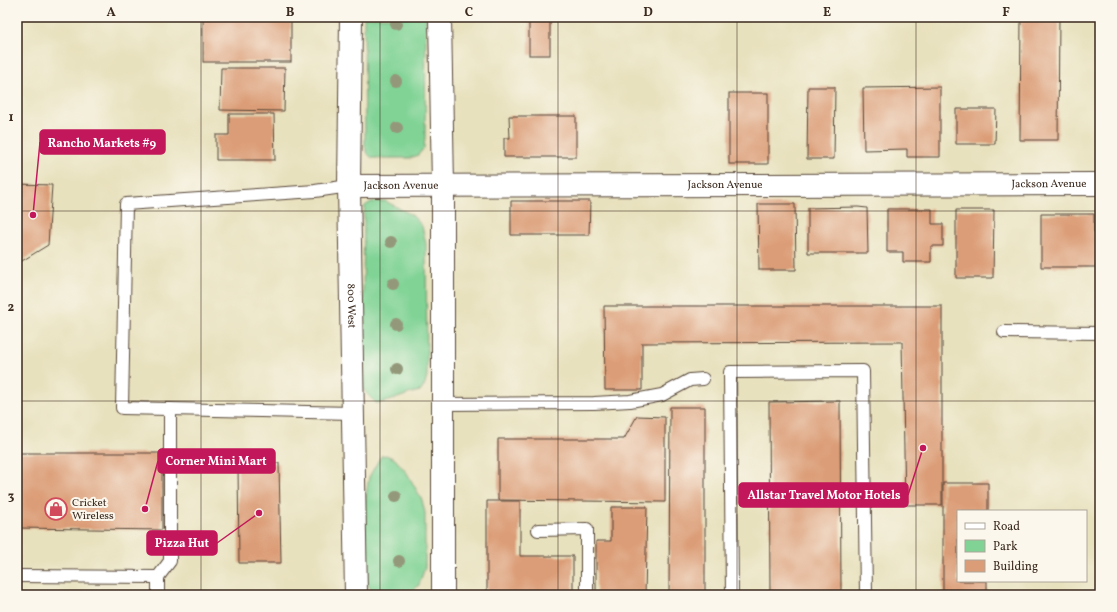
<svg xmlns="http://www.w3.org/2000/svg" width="1117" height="612" font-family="Vollkorn,serif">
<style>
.green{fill:#80d395;stroke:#5e7e5a}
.building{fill:#db9d77}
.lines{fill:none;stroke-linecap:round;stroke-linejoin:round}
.service-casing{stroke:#554536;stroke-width:14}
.minor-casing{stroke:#554536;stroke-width:24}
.service{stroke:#fff;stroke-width:12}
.minor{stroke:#fff;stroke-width:22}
.tree{fill:#94987a}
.grid{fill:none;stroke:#3b2a1e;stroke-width:1;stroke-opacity:0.55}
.labels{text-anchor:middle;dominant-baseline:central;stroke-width:4;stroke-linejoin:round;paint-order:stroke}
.street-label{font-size:11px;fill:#3b2a1e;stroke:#fbf7ec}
.poi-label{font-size:11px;fill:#3b2a1e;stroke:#fbf7ec;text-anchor:start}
.leader{fill:none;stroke:#c2185b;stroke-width:1.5}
.callout-dot{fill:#c2185b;stroke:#fbf7ec;stroke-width:1.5}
.callout{fill:#c2185b;stroke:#c2185b;stroke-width:1.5}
.callout-label{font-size:12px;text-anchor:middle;font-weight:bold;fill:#fff}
.neatline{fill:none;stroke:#3b2a1e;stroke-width:1.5}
.grid-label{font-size:13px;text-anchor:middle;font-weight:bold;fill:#3b2a1e}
</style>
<rect width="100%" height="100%" fill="#fbf7ec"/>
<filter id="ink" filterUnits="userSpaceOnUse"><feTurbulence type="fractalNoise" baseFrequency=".025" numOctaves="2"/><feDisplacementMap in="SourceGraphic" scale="8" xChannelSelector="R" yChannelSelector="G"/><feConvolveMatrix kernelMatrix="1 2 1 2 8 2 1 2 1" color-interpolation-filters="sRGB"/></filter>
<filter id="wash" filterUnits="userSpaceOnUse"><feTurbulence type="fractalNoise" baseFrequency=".012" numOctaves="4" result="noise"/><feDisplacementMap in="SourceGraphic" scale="16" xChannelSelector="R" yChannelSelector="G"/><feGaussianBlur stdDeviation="0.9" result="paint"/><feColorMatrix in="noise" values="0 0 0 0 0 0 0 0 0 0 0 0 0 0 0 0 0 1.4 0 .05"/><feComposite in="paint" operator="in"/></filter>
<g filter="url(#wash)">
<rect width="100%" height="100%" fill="#e8e1be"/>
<!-- green -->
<g class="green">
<polygon points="364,17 426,17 425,137 424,148 418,155 411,158 372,158 367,153 365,147"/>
<path d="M385 201 412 215 422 226 426 244 427 376 425 384 421 391C406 393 390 403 376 403L364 391 362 384 364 213 365 206 371 202Z"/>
<polygon points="386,455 395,459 407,473 422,500 425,513 425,567 419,585 408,595 378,595 369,587 364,577 364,507 369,477 381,456"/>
</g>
<g id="blocks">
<!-- building -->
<g class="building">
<rect x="203" y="17" width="88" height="45"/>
<rect x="529" y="17" width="21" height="38"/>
<polygon points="1021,17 1059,17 1058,140 1020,140"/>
<polygon points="221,68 285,68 284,111 220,110"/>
<polygon points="808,87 835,87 834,159 807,159"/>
<polygon points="940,87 940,157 907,157 907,149 864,150 863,88"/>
<rect x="729" y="93" width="39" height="71"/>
<polygon points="956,109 996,109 995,144 956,144"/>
<polygon points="229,114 274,114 275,160 216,160 216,135 229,135"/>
<polygon points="509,116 576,116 576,157 504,157 504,138 510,138"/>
<polygon points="17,184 52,185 48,245 17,264"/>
<polygon points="511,201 590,201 589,235 511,235"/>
<polygon points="758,204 795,204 796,270 759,270"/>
<polygon points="858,207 867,208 868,253 808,253 808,208"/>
<polygon points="887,209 932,209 932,224 943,224 943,246 931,246 931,262 903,262 903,252 887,252"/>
<polygon points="956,210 994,210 993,278 956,278"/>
<polygon points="1041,214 1094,214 1094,232 1100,232 1100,267 1041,267"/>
<polygon points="604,306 942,306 942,505 905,505 902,342 642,343 642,390 605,390"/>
<polygon points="840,401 841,595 770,595 769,402"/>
<polygon points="670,407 705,407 705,595 669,595"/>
<polygon points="637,416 665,417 665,502 498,500 498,439 624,439"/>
<polygon points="17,453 162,453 162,530 17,528"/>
<polygon points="279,463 281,563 239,563 238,464"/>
<polygon points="943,483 988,483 988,511 958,511 958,581 987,581 987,595 943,595"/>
<polygon points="487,501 520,501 520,556 573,556 573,595 487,595"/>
<polygon points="611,507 647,507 645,595 596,595 596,541 611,541"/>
</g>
</g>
</g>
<g filter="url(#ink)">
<use href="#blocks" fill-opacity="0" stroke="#554536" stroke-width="1"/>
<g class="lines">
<!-- service casing -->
<g class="service-casing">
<g id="service">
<polyline points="349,186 315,191 126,204 122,408 353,413"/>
<polyline points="1004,332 1100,333"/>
<polyline points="443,404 594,403 630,401 662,395 690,380 703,379"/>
<polyline points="538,530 587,529 587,595"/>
<polyline points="17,576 158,577"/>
<polyline points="158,595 158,577 170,561 170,409"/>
<polyline points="732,595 730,372 863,371 866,595"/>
</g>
</g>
<!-- minor casing -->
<g class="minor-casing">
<g id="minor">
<path id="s1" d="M351 17 349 186 356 595"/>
<polyline points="440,17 443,186 443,595"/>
<path id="s2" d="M349 186 1100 184"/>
</g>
</g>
<!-- service -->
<use href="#service" class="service"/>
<!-- minor -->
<use href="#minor" class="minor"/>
</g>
<!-- trees -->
<g class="tree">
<circle cx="396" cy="24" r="6"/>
<circle cx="396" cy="81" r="6"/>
<circle cx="397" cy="128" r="6"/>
<circle cx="391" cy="242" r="6"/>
<circle cx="393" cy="284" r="6"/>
<circle cx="396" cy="324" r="6"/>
<circle cx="397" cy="369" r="6"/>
<circle cx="396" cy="496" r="6"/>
<circle cx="399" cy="561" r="6"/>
</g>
</g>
<!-- grid -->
<path class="grid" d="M201 17V595M380 17V595M558 17V595M737 17V595M916 17V595M17 211H1100M17 401H1100"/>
<!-- icons -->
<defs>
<g id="shop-ring" transform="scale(1.15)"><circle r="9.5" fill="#fbf7ec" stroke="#d1495b" stroke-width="1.5"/><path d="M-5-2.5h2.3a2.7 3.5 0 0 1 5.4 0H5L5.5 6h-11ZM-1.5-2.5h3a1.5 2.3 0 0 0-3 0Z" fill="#d1495b"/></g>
</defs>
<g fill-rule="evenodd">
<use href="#shop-ring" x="56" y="509"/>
</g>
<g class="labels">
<!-- street labels -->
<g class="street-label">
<text stroke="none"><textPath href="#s2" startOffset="700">Jackson Avenue</textPath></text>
<text stroke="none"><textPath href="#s2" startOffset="376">Jackson Avenue</textPath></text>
<text stroke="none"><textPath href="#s2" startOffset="52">Jackson Avenue</textPath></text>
<text stroke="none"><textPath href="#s1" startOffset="289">800 West</textPath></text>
</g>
<!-- poi labels -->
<g class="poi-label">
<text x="72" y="503">Cricket<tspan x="72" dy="13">Wireless</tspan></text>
</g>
</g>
<!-- callouts -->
<path class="leader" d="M33 215L40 142M145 509L158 461M923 448L908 495M259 513L217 543"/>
<g class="callout-dot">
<circle cx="33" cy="215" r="4"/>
<circle cx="145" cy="509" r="4"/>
<circle cx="923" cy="448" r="4"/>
<circle cx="259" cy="513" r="4"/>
</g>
<g class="callout">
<rect x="40" y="130" width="125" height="24" rx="4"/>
<rect x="158" y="449" width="117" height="24" rx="4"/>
<rect x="739" y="483" width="169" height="24" rx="4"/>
<rect x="147" y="531" width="70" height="24" rx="4"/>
</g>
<g class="callout-label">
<text x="102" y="147">Rancho Markets #9</text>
<text x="216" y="465">Corner Mini Mart</text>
<text x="824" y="499">Allstar Travel Motor Hotels</text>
<text x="182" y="547">Pizza Hut</text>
</g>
<!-- margin -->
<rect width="1117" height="612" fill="none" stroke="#fbf7ec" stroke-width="44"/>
<!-- legend -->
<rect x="957" y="510" width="130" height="72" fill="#fbf7ec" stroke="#aea59a"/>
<rect x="965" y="523" width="20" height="6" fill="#ffffff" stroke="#aea59a"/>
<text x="993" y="530" font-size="12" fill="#3b2a1e">Road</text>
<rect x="965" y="540" width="20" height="12" fill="#80d395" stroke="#aea59a"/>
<text x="993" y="550" font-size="12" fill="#3b2a1e">Park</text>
<rect x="965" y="560" width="20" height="12" fill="#db9d77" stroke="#aea59a"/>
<text x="993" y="570" font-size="12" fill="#3b2a1e">Building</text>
<rect x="22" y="22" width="1073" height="568" class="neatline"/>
<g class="grid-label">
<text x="111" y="16">A</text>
<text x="290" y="16">B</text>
<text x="469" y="16">C</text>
<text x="648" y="16">D</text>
<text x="827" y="16">E</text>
<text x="1006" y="16">F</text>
<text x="11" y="121">1</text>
<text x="11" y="311">2</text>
<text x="11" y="500">3</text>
</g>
</svg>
